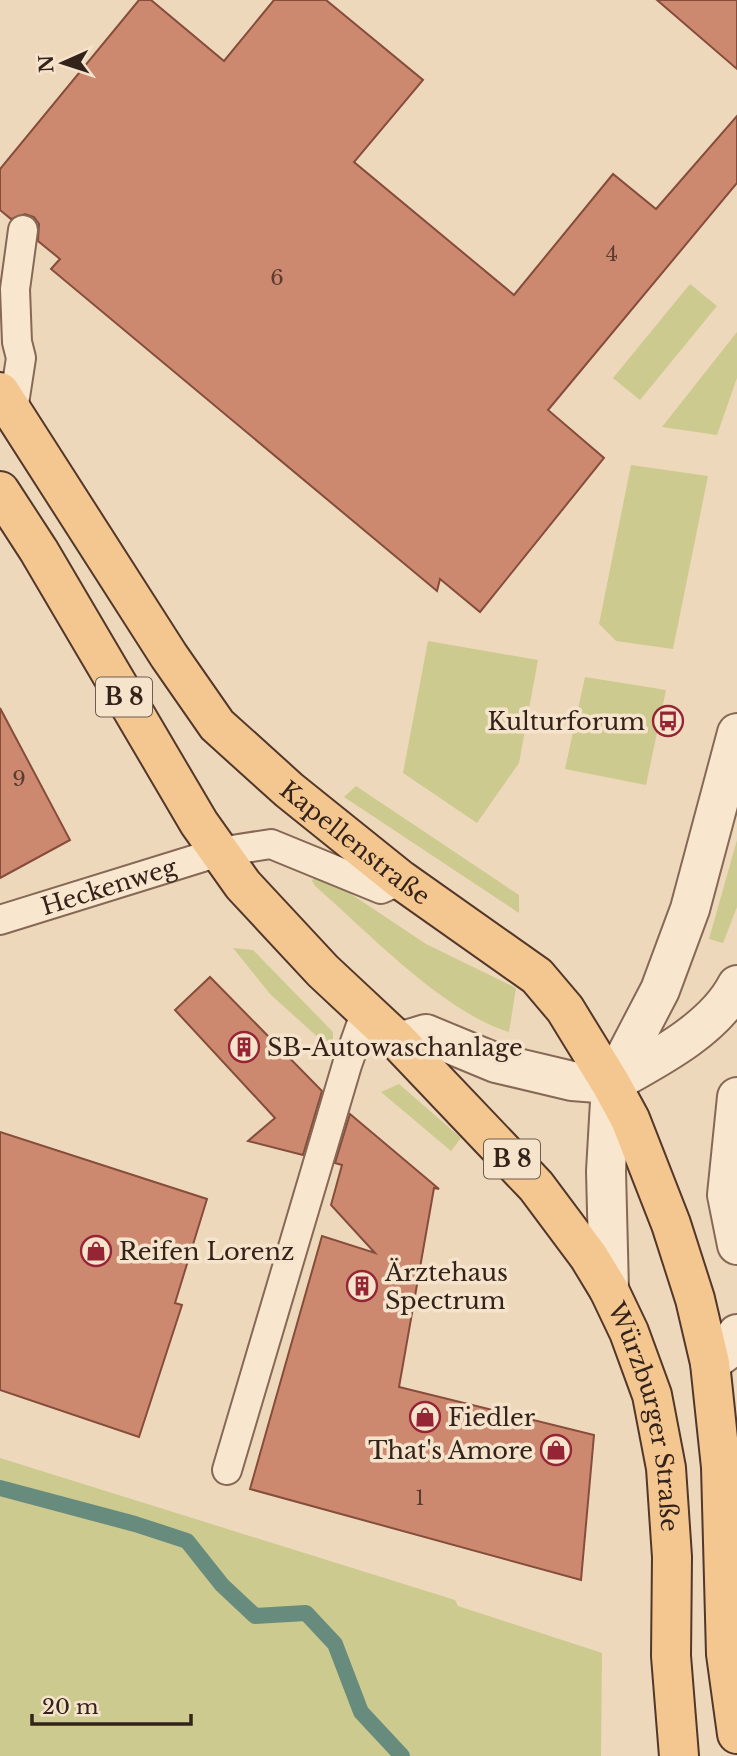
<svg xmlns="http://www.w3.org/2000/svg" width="737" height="1756" font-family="'Libre Baskerville',serif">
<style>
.green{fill:#ccca8f}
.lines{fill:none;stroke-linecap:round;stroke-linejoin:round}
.stream{stroke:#678c7e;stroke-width:16}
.building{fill:#cd8970;stroke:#854d3a;stroke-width:2}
.service-casing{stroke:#856855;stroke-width:32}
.tertiary-casing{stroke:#856855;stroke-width:42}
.primary-casing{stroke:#52372a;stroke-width:42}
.service{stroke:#f9e6ce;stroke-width:28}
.tertiary{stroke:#f9e6ce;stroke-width:38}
.primary{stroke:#f4c790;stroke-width:38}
.labels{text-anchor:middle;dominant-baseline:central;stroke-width:7;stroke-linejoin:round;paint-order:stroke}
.number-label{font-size:21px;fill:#5a3c30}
.shield{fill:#f6e3cb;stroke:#6e5d4f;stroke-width:2}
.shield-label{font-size:23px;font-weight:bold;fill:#34231a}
.poi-label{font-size:24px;fill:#34231a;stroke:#f6e3cb;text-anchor:start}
.street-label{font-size:24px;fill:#34231a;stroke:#f6e3cb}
</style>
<rect width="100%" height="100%" fill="#eed8bb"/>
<!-- green -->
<g class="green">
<polygon points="690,284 717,306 640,400 613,378"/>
<polygon points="737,332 737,378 717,435 662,427"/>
<polygon points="631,465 708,476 673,649 616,641 599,624"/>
<polygon points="428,641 538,660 519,763 477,823 403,773"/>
<polygon points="585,677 666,690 646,785 565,769"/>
<polygon points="356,786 519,895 519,913 344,797"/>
<polygon points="737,840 737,907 723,943 709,939"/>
<path d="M316 874H321L426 944 516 988 509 1032C443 1012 368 932 315 886L312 881Z"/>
<polygon points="233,948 253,950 333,1032 333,1051 270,994"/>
<polygon points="399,1084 461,1138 451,1151 381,1092"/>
<polygon points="0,1458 455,1600 458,1606 602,1653 601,1756 0,1756"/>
</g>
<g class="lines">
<!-- stream -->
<polyline class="stream" points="0,1488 135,1524 187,1541 222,1585 255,1616 306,1613 335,1644 361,1712 402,1756"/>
</g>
<!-- building -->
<g class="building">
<polygon points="139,0 151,0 224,61 274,0 326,0 423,80 354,162 514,295 613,174 656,209 737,116 737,183 548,410 604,458 480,612 440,579 437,591 51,269 60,259 38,241 39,224 34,217 25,214 11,219 0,210 0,169"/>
<polygon points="657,0 737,0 737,69"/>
<polygon points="0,708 70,840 0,878"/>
<polygon points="210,977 322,1091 303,1155 248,1141 275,1118 175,1010"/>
<polygon points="350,1114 439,1189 434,1188 399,1387 594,1435 581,1580 250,1489 322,1236 375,1253 331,1205 342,1165 335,1163"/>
<polygon points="0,1132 207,1199 175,1303 182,1305 139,1437 0,1390"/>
</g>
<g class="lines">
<!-- service casing -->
<g class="service-casing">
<g id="service">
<polyline points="13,410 21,358 17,342 15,289 23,230"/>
<path id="s1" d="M0 920 219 852 271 844 381 889 401 880"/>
<polyline points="227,1470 347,1065 366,1011"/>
</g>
</g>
<!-- tertiary casing -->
<g class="tertiary-casing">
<g id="tertiary">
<polyline points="399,1042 426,1034 496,1063 572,1081 611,1084"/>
<path d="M611 1084C654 1060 714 1030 737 985"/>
<polyline points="737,1097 727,1195 737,1245"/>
<polyline points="609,1290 606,1171 611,1084 660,990 690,909 737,733"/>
<polyline points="710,1363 732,1347 737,1334"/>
</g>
</g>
<!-- primary casing -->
<g class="primary-casing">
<g id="primary">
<path id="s2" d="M0 392 169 656 217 725 289 790 401 880 537 976 565 1009 611 1084 630 1119 671 1224 695 1299 710 1363 721 1467 726 1654 737 1734"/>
<path id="s3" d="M0 491 39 551 199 823 243 885 323 971 399 1042 536 1186 589 1257 609 1290 629 1332 652 1395 666 1468 672 1557 671 1656 679 1756"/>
</g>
</g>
<!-- service -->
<use href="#service" class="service"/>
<!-- tertiary -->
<use href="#tertiary" class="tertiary"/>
<!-- primary -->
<use href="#primary" class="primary"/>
</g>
<!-- icons -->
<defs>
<g id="bus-ring" transform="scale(1.575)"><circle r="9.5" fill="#f6e3cb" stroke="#952435" stroke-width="1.5"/><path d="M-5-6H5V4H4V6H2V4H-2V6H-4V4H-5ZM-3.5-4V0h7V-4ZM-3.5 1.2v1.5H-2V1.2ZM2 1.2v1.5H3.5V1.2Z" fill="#952435"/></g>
<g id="building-ring" transform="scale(1.575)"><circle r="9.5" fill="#f6e3cb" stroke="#952435" stroke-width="1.5"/><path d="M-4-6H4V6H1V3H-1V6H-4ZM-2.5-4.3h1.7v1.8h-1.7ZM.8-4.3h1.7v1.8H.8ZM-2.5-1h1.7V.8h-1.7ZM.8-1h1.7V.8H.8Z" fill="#952435"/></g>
<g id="shop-ring" transform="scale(1.575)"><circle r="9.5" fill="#f6e3cb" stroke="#952435" stroke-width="1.5"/><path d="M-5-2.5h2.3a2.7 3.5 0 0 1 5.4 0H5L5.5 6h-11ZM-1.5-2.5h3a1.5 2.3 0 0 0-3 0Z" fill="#952435"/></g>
</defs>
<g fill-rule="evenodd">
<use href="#bus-ring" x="668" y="721"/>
<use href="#building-ring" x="244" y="1047"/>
<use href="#shop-ring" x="96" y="1251"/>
<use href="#building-ring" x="362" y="1286"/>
<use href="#shop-ring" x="425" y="1417"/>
<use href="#shop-ring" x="556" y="1450"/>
</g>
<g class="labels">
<!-- number labels -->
<g class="number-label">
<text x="612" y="254">4</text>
<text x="277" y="278">6</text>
<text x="19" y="779">9</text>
<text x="420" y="1498">1</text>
</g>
<!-- shield labels -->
<g class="shield">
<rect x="96" y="677.5" width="56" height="39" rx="5"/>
<rect x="484" y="1139.5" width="56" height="39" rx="5"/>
</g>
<g class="shield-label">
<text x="124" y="697">B 8</text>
<text x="512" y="1159">B 8</text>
</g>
<!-- poi labels -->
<g class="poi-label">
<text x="645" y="721" text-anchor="end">Kulturforum</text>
<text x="267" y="1047">SB-Autowaschanlage</text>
<text x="119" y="1251">Reifen Lorenz</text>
<text x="385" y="1272">Ärztehaus<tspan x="385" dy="28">Spectrum</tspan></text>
<text x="448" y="1417">Fiedler</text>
<text x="533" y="1450" text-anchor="end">That's Amore</text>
</g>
<!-- street labels -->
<g class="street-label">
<text stroke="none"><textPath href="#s2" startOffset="579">Kapellenstraße</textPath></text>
<text stroke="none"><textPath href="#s1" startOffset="114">Heckenweg</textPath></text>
<text stroke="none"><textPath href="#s3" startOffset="1144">Würzburger Straße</textPath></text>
</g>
</g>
<!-- north arrow -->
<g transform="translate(63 63) rotate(267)" stroke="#f6e3cb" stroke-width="5" paint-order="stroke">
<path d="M0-5L12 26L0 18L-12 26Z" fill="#34231a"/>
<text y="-10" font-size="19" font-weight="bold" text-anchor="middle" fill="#34231a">N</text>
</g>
<!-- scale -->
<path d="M32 1714v10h159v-10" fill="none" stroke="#34231a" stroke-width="3.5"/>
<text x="42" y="1714" font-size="21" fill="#34231a" stroke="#f6e3cb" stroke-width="5" paint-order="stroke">20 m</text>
</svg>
